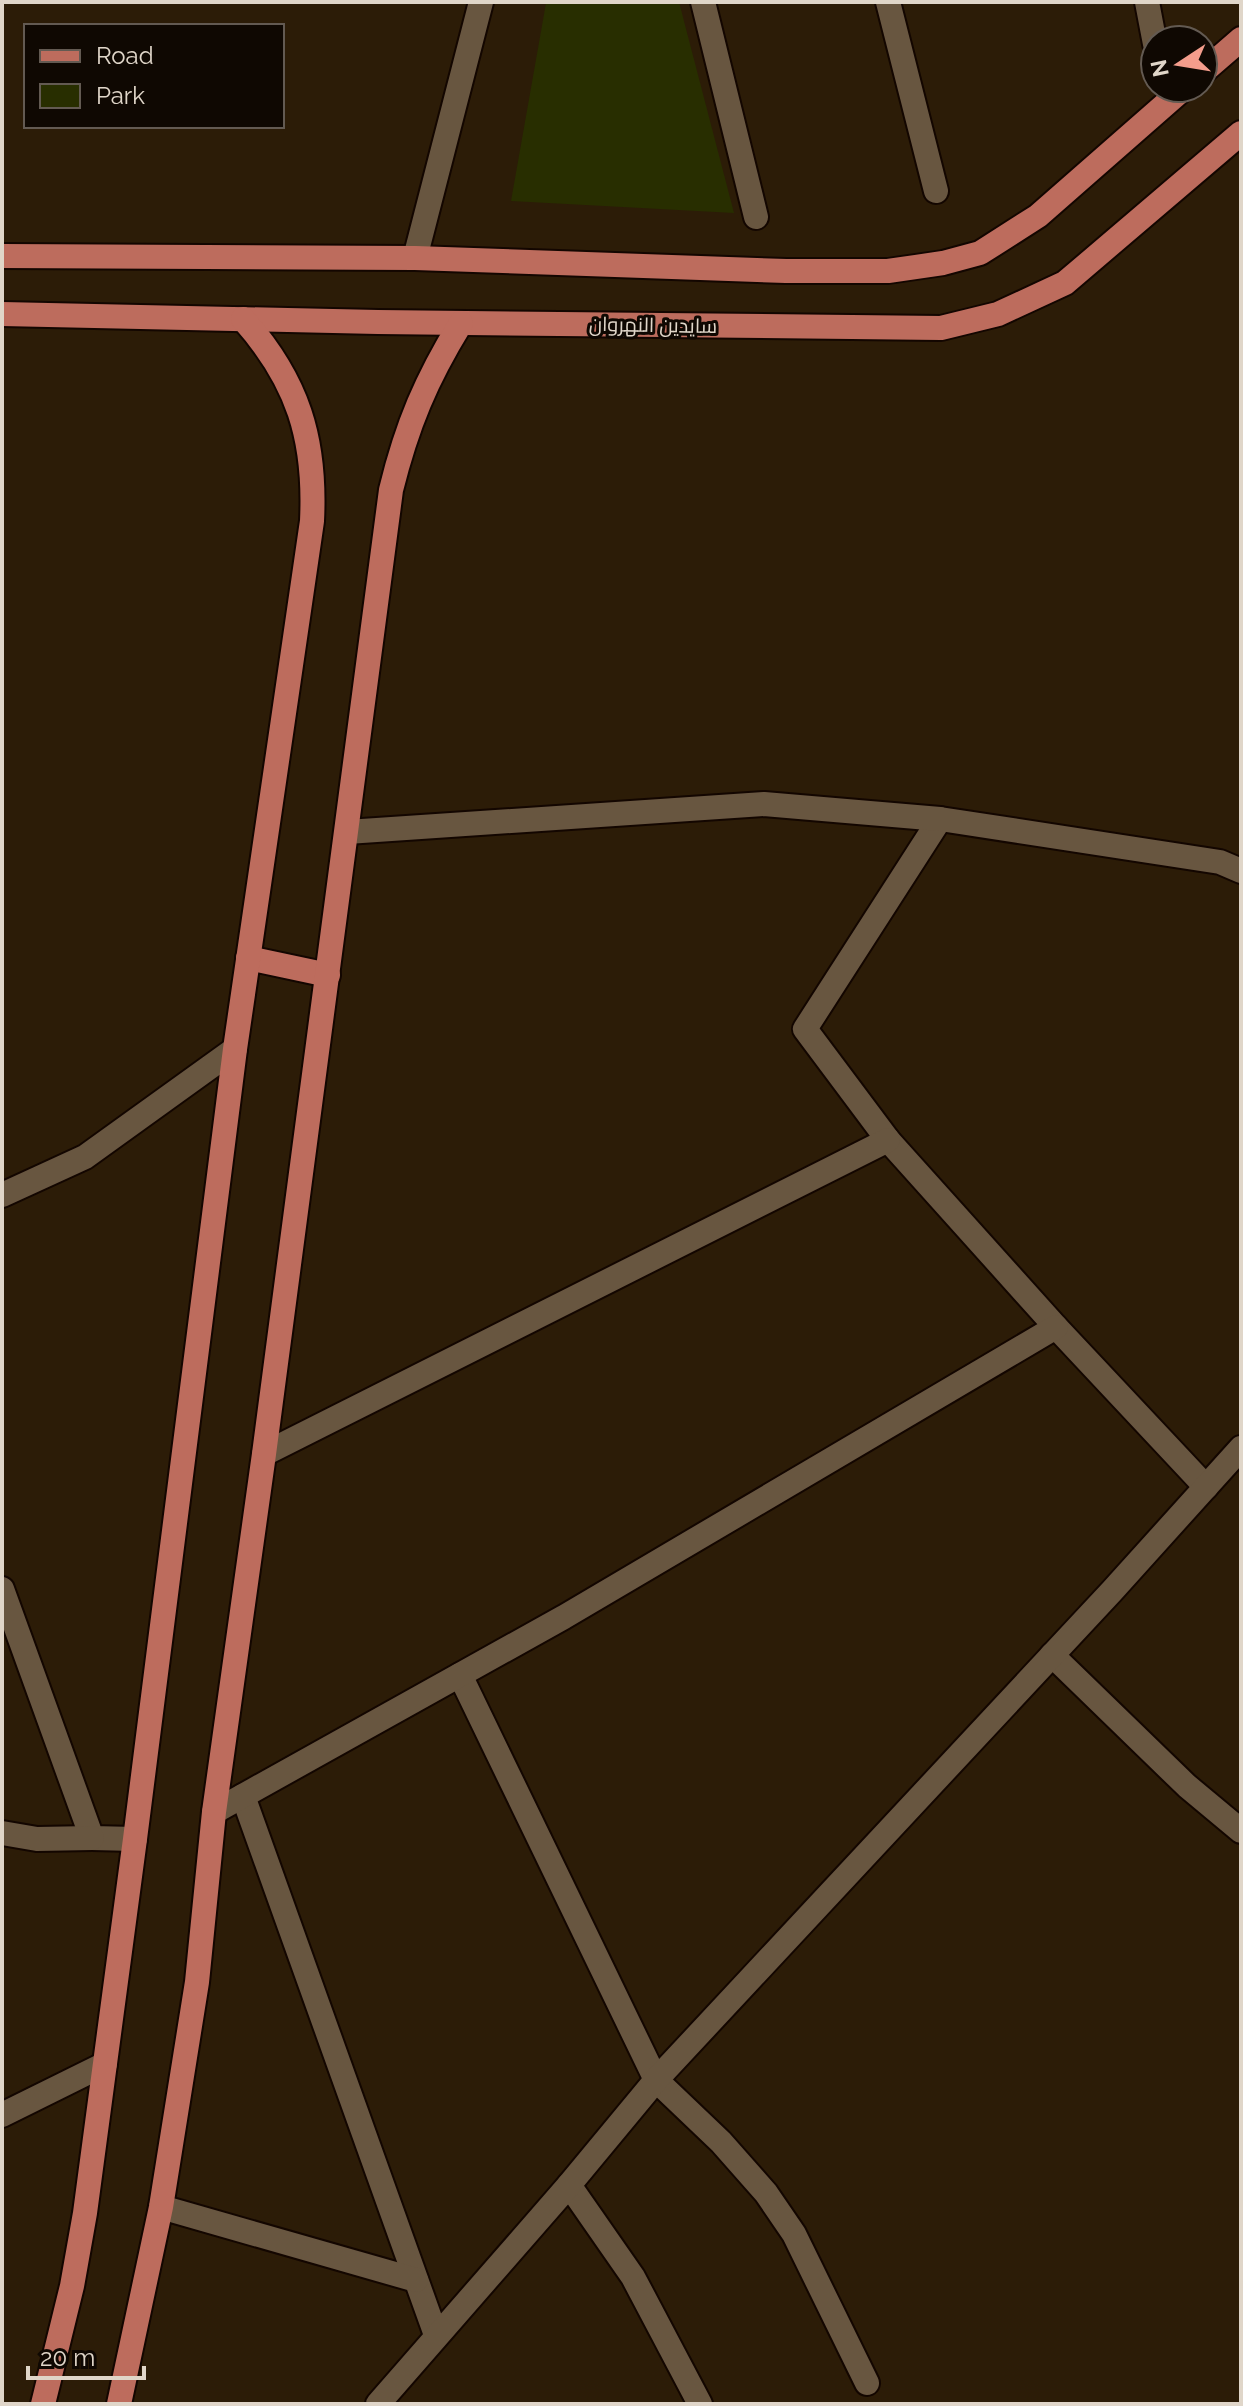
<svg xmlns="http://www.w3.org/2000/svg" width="1243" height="2406" font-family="Raleway,Cairo,sans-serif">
<rect width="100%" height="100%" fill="#2c1c07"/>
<polygon fill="#282e00" points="679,2 734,213 511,201 546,3"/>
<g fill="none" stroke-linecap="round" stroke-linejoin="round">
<g stroke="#130600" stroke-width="28">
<g id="minor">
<polyline points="703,2 756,217"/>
<polyline points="888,2 936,191"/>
<polyline points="1147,2 1155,44"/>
<polyline points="415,258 481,2"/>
<polyline points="940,819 805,1029 888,1140 1056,1327 1206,1487"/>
<polyline points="347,832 764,804 940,819 1220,862 1241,871"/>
<polyline points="2,1195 85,1157 235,1049"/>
<polyline points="264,1454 888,1140"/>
<polyline points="2,1589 92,1838 135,1839"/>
<polyline points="1052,1655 1187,1786 1241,1831"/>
<polyline points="460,1675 656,2080 721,2142 766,2193 794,2234 867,2383"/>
<polyline points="243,1796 436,2335"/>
<polyline points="214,1812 564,1617 1056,1327"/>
<polyline points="2,1833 37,1839 92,1838"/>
<polyline points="2,2115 105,2064"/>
<polyline points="569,2185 633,2277 700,2404"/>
<polyline points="161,2207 416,2280"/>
<polyline points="378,2404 569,2185 656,2080 1112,1591 1241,1448"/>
</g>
</g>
<g stroke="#130600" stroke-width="28">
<g id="major">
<polyline points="1203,72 1241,39"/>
<polyline points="2,256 415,258 786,271 888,271 943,263 980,253 1038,216 1184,88"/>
<polyline points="2,314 378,322 941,328 998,314 1065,283 1241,133"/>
<polyline points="248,958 328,975"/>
<path d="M43 2404 72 2286 85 2213 135 1839 235 1049 312 521C316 439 298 381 243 319"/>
<path d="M119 2404 161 2207 197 1982 214 1812 264 1454 391 490C407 425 426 380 461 323"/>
</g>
</g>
<use href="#minor" stroke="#685640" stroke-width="24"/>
<use href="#major" stroke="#bd6c5d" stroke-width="24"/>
</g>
<g text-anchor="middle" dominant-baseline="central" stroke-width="6" stroke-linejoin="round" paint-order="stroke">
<g font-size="20" fill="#e0d6c9" stroke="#0f0802">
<text transform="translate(653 325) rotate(1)">سايدين النهروان</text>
</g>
</g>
<rect width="1243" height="2406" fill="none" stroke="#e0d6c9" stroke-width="8"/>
<rect x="24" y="24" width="260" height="104" fill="#0f0802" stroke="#635a52" stroke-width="2"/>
<rect x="40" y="50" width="40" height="12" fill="#bd6c5d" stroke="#635a52" stroke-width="2"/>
<text x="96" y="64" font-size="24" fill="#e0d6c9">Road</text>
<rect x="40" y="84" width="40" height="24" fill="#282e00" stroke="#635a52" stroke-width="2"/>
<text x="96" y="104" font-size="24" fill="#e0d6c9">Park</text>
<g transform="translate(1179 64) rotate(258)"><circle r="38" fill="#0f0802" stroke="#635a52" stroke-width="2"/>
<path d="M0-6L14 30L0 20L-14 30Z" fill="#f49d8c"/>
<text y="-12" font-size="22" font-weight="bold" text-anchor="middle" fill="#e0d6c9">N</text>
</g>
<path d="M28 2366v12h116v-12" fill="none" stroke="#e0d6c9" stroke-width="4"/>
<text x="40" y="2366" font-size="24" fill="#e0d6c9" stroke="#0f0802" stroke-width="6" paint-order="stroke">20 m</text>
</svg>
